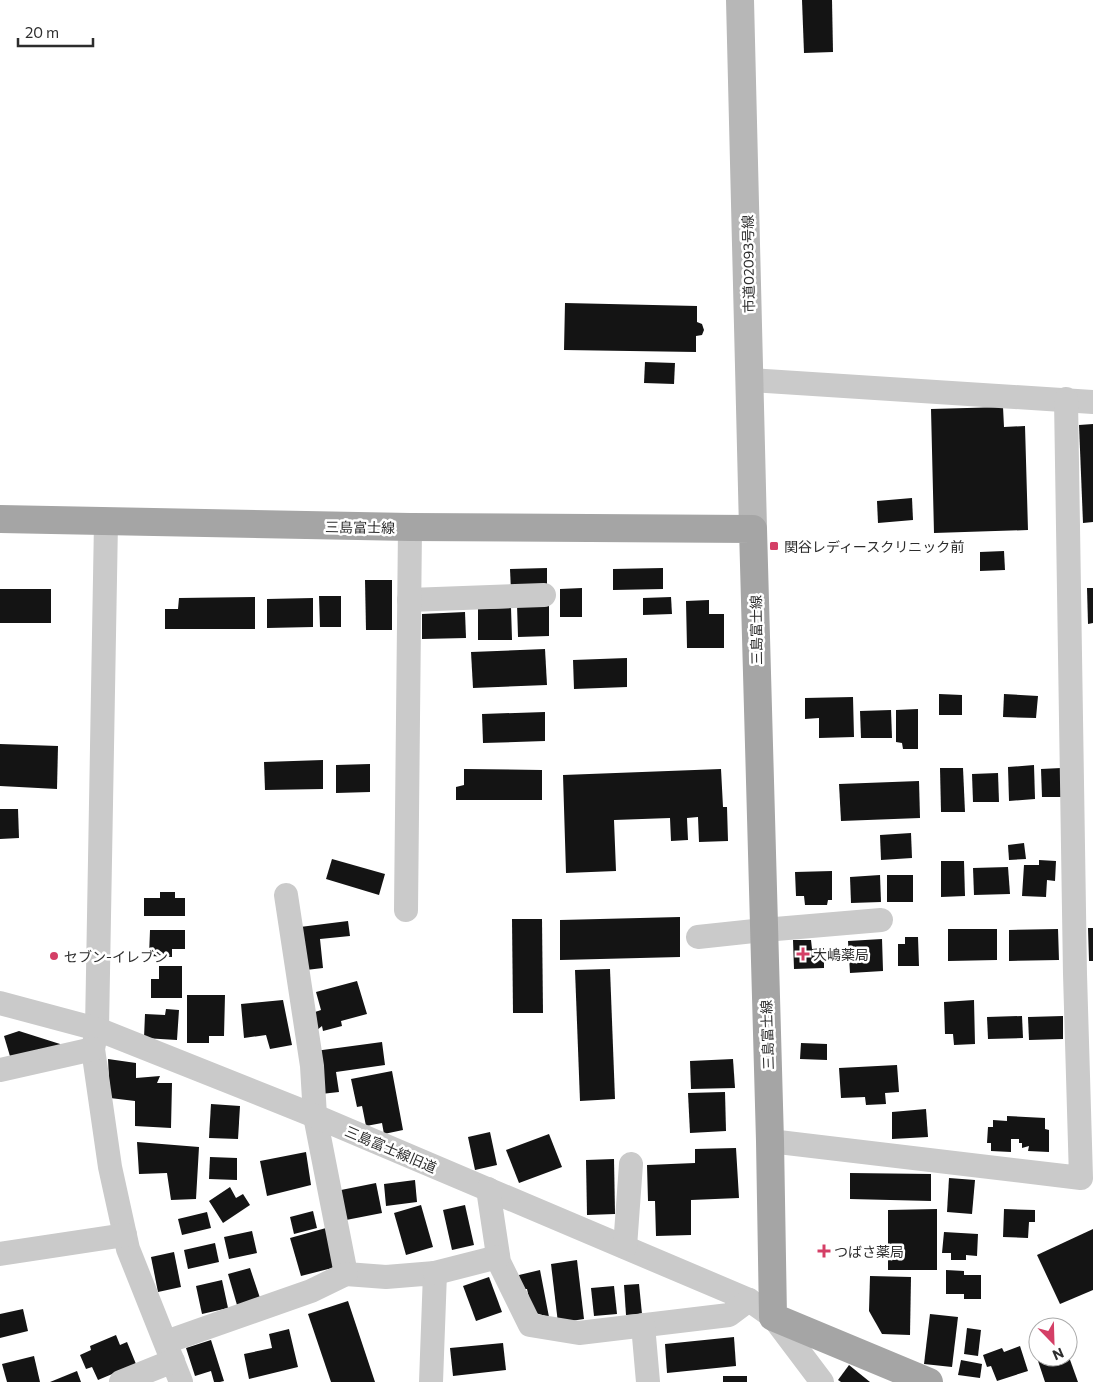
<svg xmlns="http://www.w3.org/2000/svg" width="1093" height="1382" font-family="Commissioner,'Noto Sans JP',sans-serif">
<rect width="100%" height="100%" fill="#fff"/>
<g fill="#141414">
<polygon points="802,0 832,0 833,52 804,53"/>
<polygon points="565,303 697,306 697,322 702,324 704,330 702,335 696,336 696,352 564,350"/>
<polygon points="645,362 675,363 674,384 644,383"/>
<polygon points="1003,407 1004,427 1025,426 1028,530 934,533 931,409"/>
<polygon points="1093,424 1093,522 1083,523 1079,425"/>
<polygon points="912,498 913,520 878,523 877,501"/>
<polygon points="1004,551 1005,570 980,571 980,552"/>
<polygon points="547,568 547,590 511,591 510,569"/>
<polygon points="663,568 663,589 613,590 613,569"/>
<polygon points="365,580 392,580 392,630 366,630"/>
<polygon points="582,588 582,617 560,617 560,589"/>
<polygon points="1087,588 1093,588 1093,623 1088,624"/>
<rect x="0" y="589" width="51" height="34"/>
<polygon points="319,596 341,596 341,627 320,627"/>
<polygon points="255,597 255,629 165,629 165,609 178,609 179,598"/>
<polygon points="671,597 672,614 643,615 643,598"/>
<polygon points="313,598 313,627 267,628 267,599"/>
<polygon points="709,600 709,614 724,614 724,648 687,648 686,601"/>
<polygon points="549,602 549,636 518,637 517,604"/>
<polygon points="511,608 512,640 478,640 478,609"/>
<polygon points="465,612 466,638 422,639 422,614"/>
<polygon points="545,649 547,685 473,688 471,652"/>
<polygon points="627,658 627,687 574,689 573,660"/>
<polygon points="939,694 962,695 962,715 939,715"/>
<polygon points="1004,694 1038,696 1036,718 1003,717"/>
<polygon points="853,697 854,737 819,738 819,718 805,719 805,698"/>
<polygon points="918,709 918,749 903,749 902,743 896,742 896,710"/>
<polygon points="891,710 892,738 861,738 860,711"/>
<polygon points="545,712 545,741 483,743 482,714"/>
<polygon points="0,744 58,746 57,789 0,786"/>
<polygon points="323,760 323,789 265,790 264,762"/>
<polygon points="370,764 370,792 336,793 336,765"/>
<polygon points="1034,765 1035,799 1009,801 1008,767"/>
<polygon points="940,768 963,768 965,812 941,812"/>
<polygon points="1061,768 1062,797 1042,797 1041,769"/>
<polygon points="464,769 542,770 542,800 456,800 456,787 464,785"/>
<polygon points="721,769 723,807 727,807 728,841 699,842 698,817 687,818 688,840 671,841 670,818 614,820 616,871 566,873 563,775"/>
<polygon points="998,773 999,802 973,802 972,774"/>
<polygon points="919,781 920,818 841,821 839,784"/>
<polygon points="0,809 18,809 19,838 0,839"/>
<polygon points="911,833 912,858 881,860 880,835"/>
<polygon points="1024,843 1026,859 1009,860 1008,845"/>
<polygon points="332,859 385,874 379,895 326,879"/>
<polygon points="1039,860 1056,861 1055,881 1047,880 1046,897 1022,896 1024,865 1039,865"/>
<polygon points="941,861 964,861 965,896 941,897"/>
<polygon points="1008,867 1010,894 974,895 973,868"/>
<polygon points="832,871 832,900 828,900 827,905 805,905 804,896 796,896 795,872"/>
<polygon points="880,875 881,902 851,903 850,877"/>
<rect x="887" y="875" width="26" height="27"/>
<polygon points="160,892 175,892 175,898 185,898 185,916 144,916 144,898 160,898"/>
<polygon points="680,917 680,957 560,960 560,920"/>
<polygon points="512,919 542,919 543,1013 513,1013"/>
<polygon points="348,921 350,936 320,939 323,968 306,970 300,927"/>
<polygon points="1088,928 1093,928 1093,961 1089,961"/>
<polygon points="948,929 997,929 997,960 948,961"/>
<polygon points="1058,929 1059,960 1009,961 1009,930"/>
<polygon points="150,930 185,930 185,949 172,949 172,957 149,956"/>
<polygon points="905,937 918,937 919,966 898,966 898,944 905,944"/>
<polygon points="882,939 883,971 850,973 848,941"/>
<polygon points="793,940 811,940 812,949 824,948 824,968 794,969"/>
<polygon points="159,966 182,966 182,998 151,998 151,979 159,979"/>
<polygon points="610,969 615,1099 580,1101 575,970"/>
<polygon points="357,981 367,1014 341,1021 342,1026 323,1031 322,1026 317,1030 312,1013 321,1010 316,992"/>
<polygon points="187,995 225,995 224,1036 209,1036 209,1043 187,1043"/>
<polygon points="283,1000 292,1045 270,1049 266,1035 244,1038 241,1004"/>
<polygon points="974,1000 975,1044 954,1045 953,1034 945,1034 944,1002"/>
<polygon points="166,1009 179,1010 177,1040 144,1038 145,1014 165,1015"/>
<polygon points="1022,1016 1023,1038 988,1039 987,1017"/>
<polygon points="1063,1016 1063,1039 1029,1040 1028,1017"/>
<polygon points="19,1031 60,1044 62,1047 12,1063 4,1036"/>
<polygon points="382,1042 385,1065 336,1072 339,1092 321,1094 315,1051"/>
<polygon points="801,1043 827,1044 827,1060 800,1059"/>
<polygon points="108,1059 136,1063 136,1078 160,1076 157,1083 172,1083 171,1128 135,1126 135,1101 110,1098"/>
<polygon points="733,1059 735,1088 691,1089 690,1061"/>
<polygon points="897,1065 899,1092 885,1093 886,1104 866,1105 865,1097 841,1098 839,1068"/>
<polygon points="392,1071 403,1130 384,1134 382,1123 366,1126 362,1106 357,1107 351,1079"/>
<polygon points="725,1092 726,1131 690,1133 688,1093"/>
<polygon points="211,1104 240,1106 238,1139 209,1138"/>
<polygon points="926,1109 928,1137 892,1139 892,1112"/>
<polygon points="1007,1116 1045,1118 1045,1129 1049,1130 1049,1152 1028,1151 1029,1146 1022,1148 1022,1143 1019,1143 1019,1139 1011,1139 1011,1152 991,1151 991,1143 987,1143 988,1127 993,1127 993,1120 1007,1121"/>
<polygon points="490,1132 497,1165 475,1170 468,1137"/>
<polygon points="549,1134 562,1167 519,1183 506,1150"/>
<polygon points="137,1142 199,1147 196,1199 171,1200 167,1173 139,1174"/>
<polygon points="736,1148 739,1198 691,1200 691,1235 656,1236 655,1201 648,1201 647,1165 695,1163 695,1149"/>
<polygon points="306,1152 311,1185 267,1196 260,1161"/>
<polygon points="210,1157 237,1158 237,1180 209,1179"/>
<polygon points="614,1159 615,1214 587,1215 586,1160"/>
<polygon points="850,1173 931,1174 931,1201 850,1199"/>
<polygon points="949,1178 975,1180 972,1214 947,1212"/>
<polygon points="415,1180 417,1202 386,1206 384,1184"/>
<polygon points="376,1183 382,1213 346,1220 341,1190"/>
<polygon points="230,1187 236,1198 243,1194 250,1205 223,1223 209,1201"/>
<polygon points="421,1205 433,1247 406,1255 394,1213"/>
<polygon points="465,1205 474,1245 452,1250 443,1210"/>
<polygon points="937,1209 937,1270 888,1270 888,1210"/>
<polygon points="1004,1209 1035,1210 1035,1222 1029,1222 1028,1238 1003,1237"/>
<polygon points="313,1211 317,1228 294,1234 290,1217"/>
<polygon points="207,1212 211,1228 182,1235 178,1219"/>
<polygon points="326,1228 336,1267 301,1276 290,1238"/>
<polygon points="1093,1229 1093,1290 1060,1304 1037,1255"/>
<polygon points="252,1231 257,1253 229,1259 224,1237"/>
<polygon points="944,1232 978,1234 977,1256 966,1255 966,1260 951,1260 951,1253 942,1253"/>
<polygon points="215,1243 219,1262 188,1269 184,1250"/>
<polygon points="174,1252 181,1287 158,1292 151,1257"/>
<polygon points="577,1260 584,1319 558,1323 551,1264"/>
<polygon points="250,1268 260,1298 237,1305 228,1274"/>
<polygon points="540,1270 549,1317 532,1312 527,1289 521,1289 519,1275"/>
<polygon points="946,1270 964,1271 964,1275 981,1275 981,1299 964,1299 964,1294 946,1294"/>
<polygon points="870,1276 911,1277 910,1335 882,1334 869,1311"/>
<polygon points="489,1277 502,1312 476,1321 463,1286"/>
<polygon points="222,1280 228,1308 202,1314 196,1286"/>
<polygon points="639,1284 642,1314 626,1315 624,1285"/>
<polygon points="614,1286 617,1314 594,1316 591,1288"/>
<polygon points="348,1301 375,1382 331,1382 308,1314"/>
<polygon points="23,1309 28,1331 0,1338 0,1314"/>
<polygon points="930,1314 958,1317 952,1367 924,1364"/>
<polygon points="967,1328 981,1330 978,1356 964,1354"/>
<polygon points="289,1329 298,1367 249,1379 244,1354 272,1348 269,1334"/>
<polygon points="116,1335 120,1345 127,1342 136,1364 98,1380 92,1367 86,1369 80,1355 91,1350 90,1346"/>
<polygon points="734,1337 736,1366 667,1373 665,1344"/>
<polygon points="211,1340 224,1381 220,1382 214,1382 211,1371 195,1376 186,1348"/>
<polygon points="503,1343 506,1370 453,1376 450,1348"/>
<polygon points="1020,1346 1028,1371 997,1381 991,1366 987,1367 983,1355 1002,1348 1004,1352"/>
<polygon points="34,1356 40,1382 7,1382 2,1364"/>
<polygon points="1049,1357 1069,1357 1078,1382 1045,1382 1038,1361"/>
<polygon points="961,1360 982,1364 980,1378 958,1375"/>
<polygon points="849,1365 870,1382 841,1382 838,1380"/>
<polygon points="77,1371 81,1382 50,1382"/>
<rect x="723" y="1376" width="24" height="6"/>
</g>
<g fill="none" stroke-linecap="round" stroke-linejoin="round">
<g stroke="#cacaca" stroke-width="24">
<polyline points="750,380 1093,402"/>
<polyline points="106,522 97,1029 93,1049 110,1167 128,1249 181,1382"/>
<polyline points="409,600 544,595"/>
<polyline points="286,895 312,1066 315,1116 346,1274 386,1277 435,1273 431,1382"/>
<polyline points="406,910 410,527"/>
<polyline points="698,937 764,930 881,920"/>
<polyline points="0,1003 97,1029 315,1116 749,1300 773,1317 822,1382"/>
<polyline points="0,1070 93,1049"/>
<polyline points="770,1141 1081,1178 1075,974 1066,399"/>
<polyline points="488,1189 499,1262 530,1325 579,1333 729,1315 749,1300"/>
<polyline points="625,1247 631,1164"/>
<polyline points="0,1254 125,1235"/>
<polyline points="435,1273 498,1257"/>
<polyline points="643,1325 648,1382"/>
<polyline points="166,1342 311,1291 346,1274"/>
<polyline points="121,1382 173,1361"/>
</g>
<polyline stroke="#b7b7b7" stroke-width="28" points="740,0 753,529"/>
<polyline stroke="#a5a5a5" stroke-width="28" points="0,519 410,527 753,529 770,1141 773,1317 929,1382"/>
</g>
<g fill="#d43f66" stroke="#fff" stroke-width="2">
<rect x="769" y="541" width="10" height="10" rx="2.5"/>
<path d="M800.5 946.5h5v5h5v5h-5v5h-5v-5h-5v-5h5z"/>
<circle cx="54" cy="956" r="5"/>
<path d="M821.5 1243.5h5v5h5v5h-5v5h-5v-5h-5v-5h5z"/>
</g>
<g text-anchor="middle" dominant-baseline="central" stroke-width="5" stroke-linejoin="round" paint-order="stroke">
<g font-size="14" fill="#2d2d2d" stroke="#fff">
<text transform="translate(748 264) rotate(-91)">市道02093号線</text>
<text transform="translate(360 527) rotate(1)">三島富士線</text>
<text transform="translate(756 630) rotate(-91)">三島富士線</text>
<text transform="translate(767 1035) rotate(-92)">三島富士線</text>
<text transform="translate(391 1149) rotate(23)">三島富士線旧道</text>
</g>
<g font-size="14" fill="#2d2d2d" stroke="#fff" text-anchor="start">
<text x="784" y="546">関谷レディースクリニック前</text>
<text x="813" y="954">大嶋薬局</text>
<text x="64" y="956">セブン-イレブン</text>
<text x="834" y="1251">つばさ薬局</text>
</g>
</g>
<g transform="translate(1053 1342) rotate(157)"><circle r="24" fill="#ffffff" stroke="#ababab"/>
<path d="M0-4L9 19L0 12L-9 19Z" fill="#d43f66"/>
<text y="-8" font-size="14" font-weight="bold" text-anchor="middle" fill="#2d2d2d">N</text>
</g>
<path d="M18 38v8h75v-8" fill="none" stroke="#2d2d2d" stroke-width="2.5"/>
<text x="25" y="38" font-size="15" fill="#2d2d2d" stroke="#ffffff" stroke-width="4" paint-order="stroke">20 m</text>
</svg>
